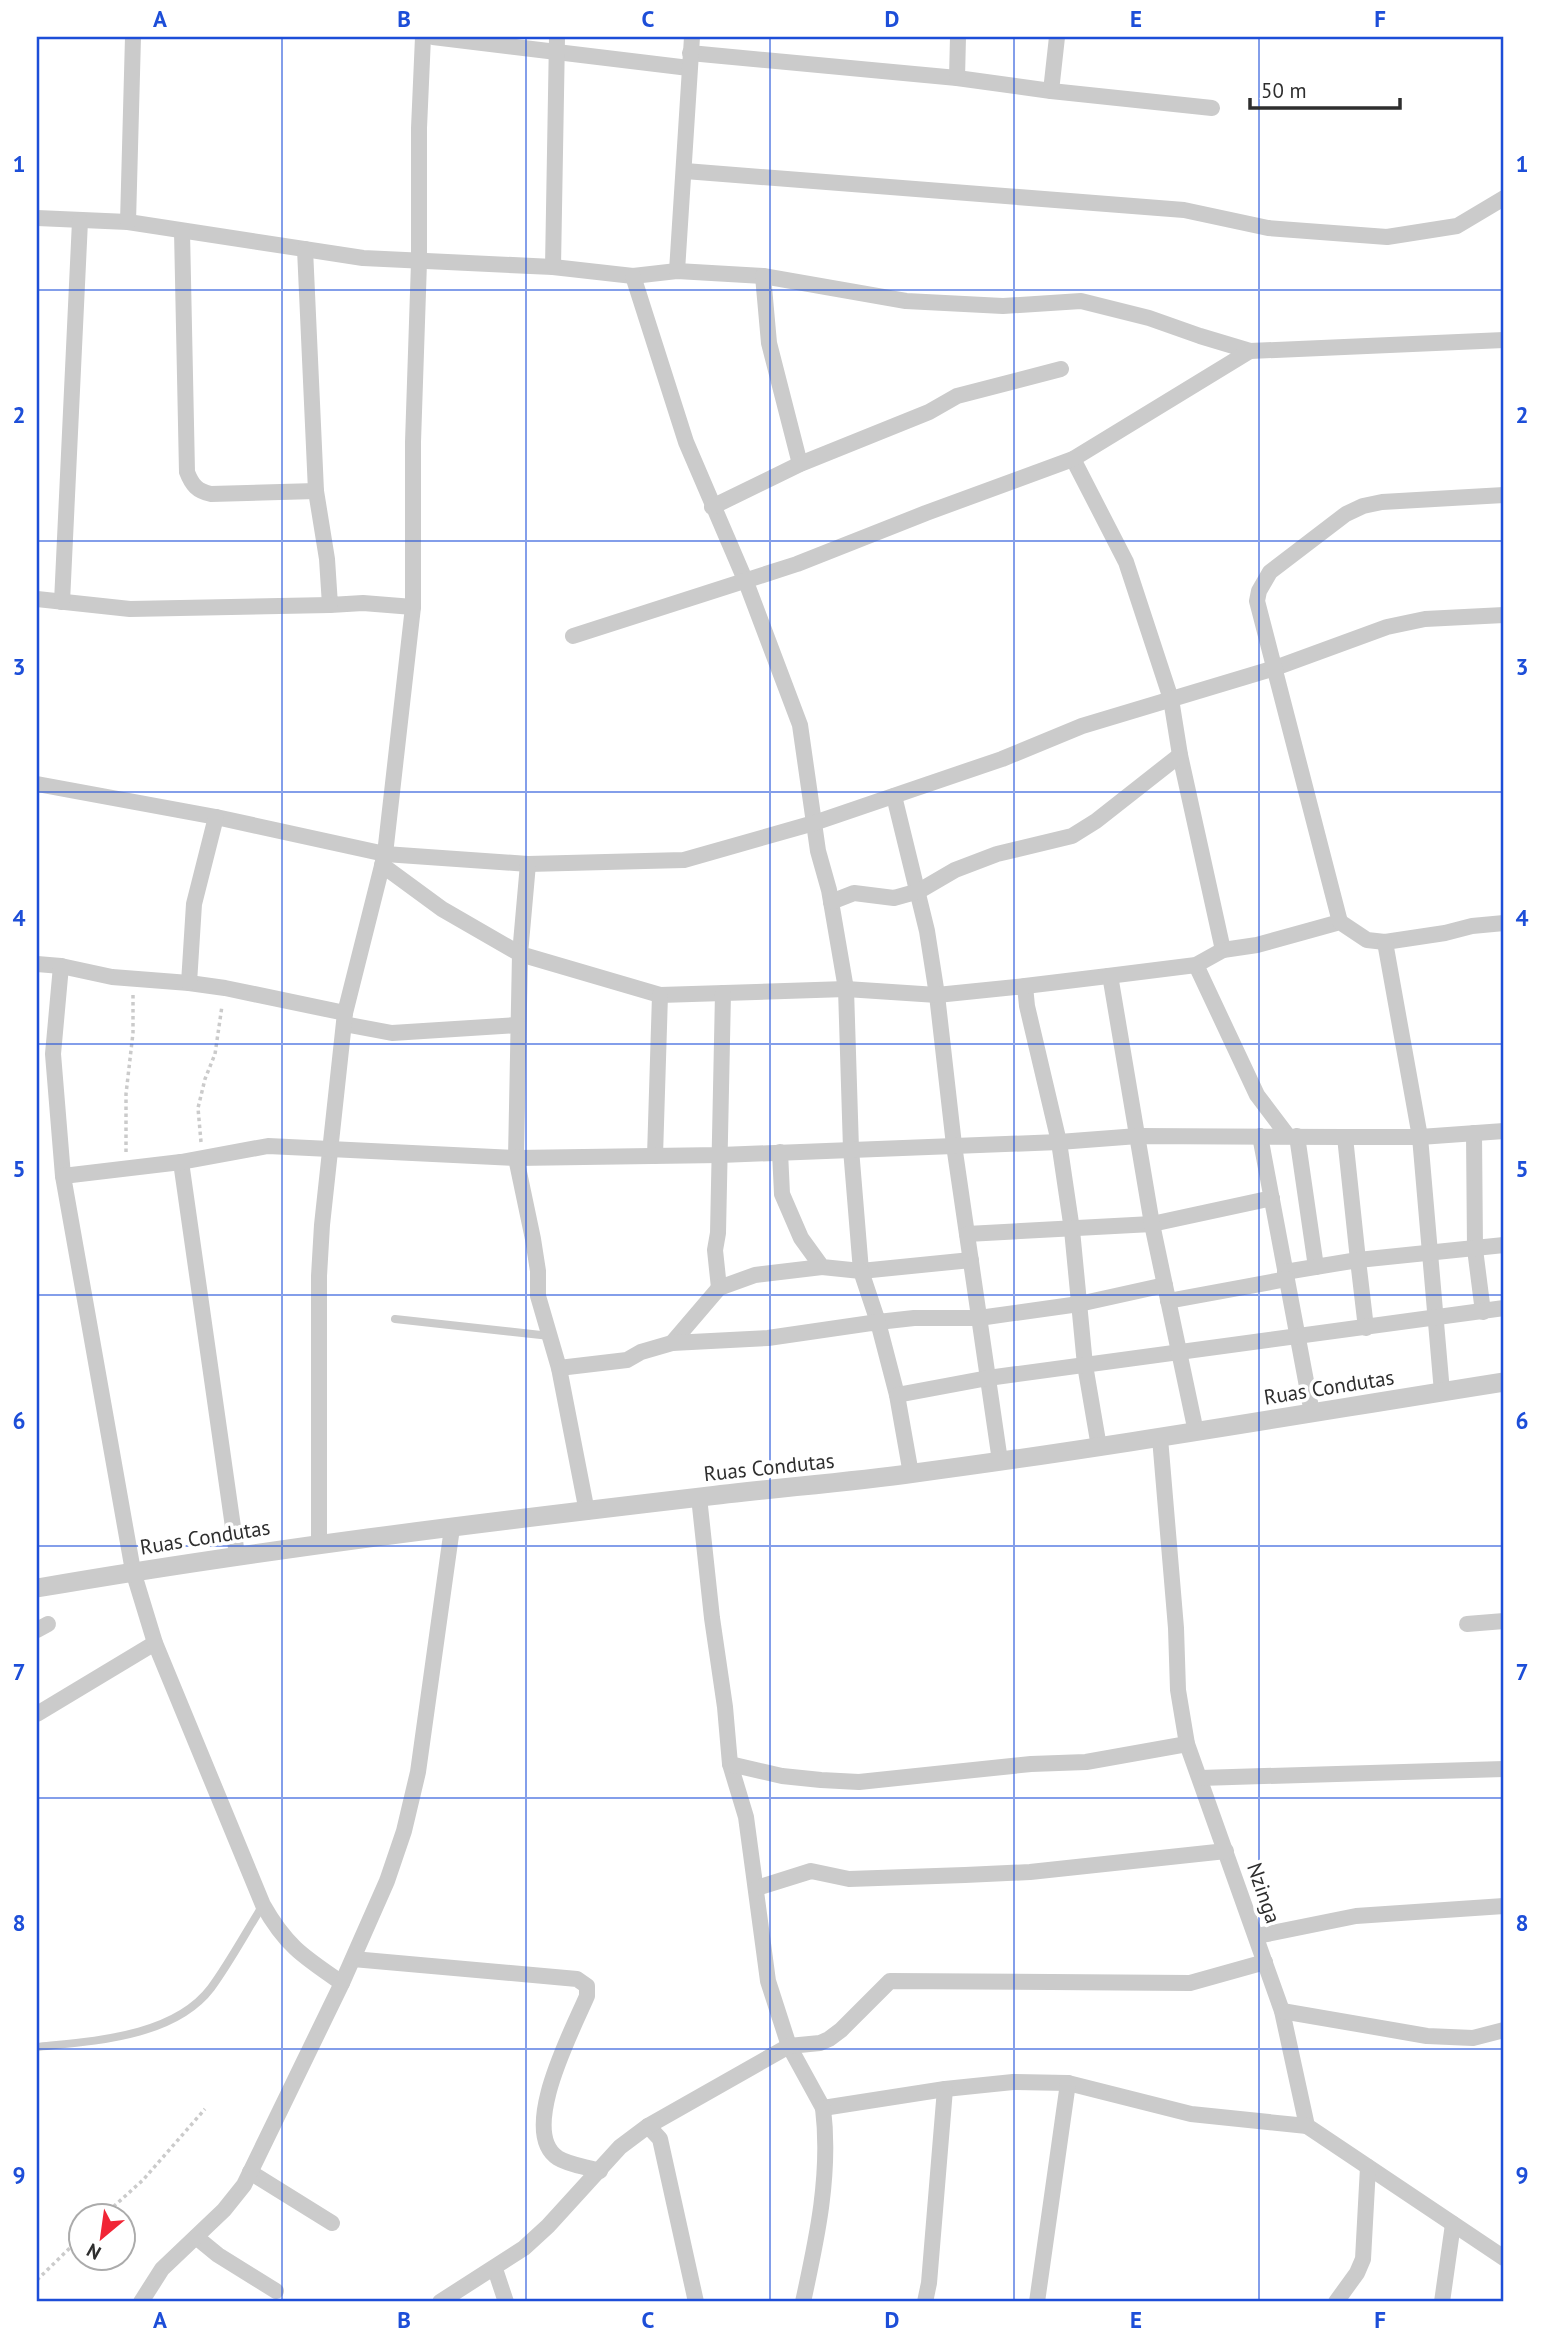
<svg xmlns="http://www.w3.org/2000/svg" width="1541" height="2339" font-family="'PT Sans',sans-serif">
<rect width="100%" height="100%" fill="#fff"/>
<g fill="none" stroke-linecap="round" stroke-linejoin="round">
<g stroke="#cbcbcb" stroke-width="3.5" stroke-dasharray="3.5 3.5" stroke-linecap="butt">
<polyline points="201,1142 198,1108 205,1079 215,1054 222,1006"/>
<polyline points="126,1152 126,1094 133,1033 133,995"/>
<polyline points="103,2216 143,2180 205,2109"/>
<polyline points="37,2280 80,2238"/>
</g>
<g stroke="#cbcbcb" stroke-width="8">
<polyline points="395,1319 550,1336"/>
<path d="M37 2047C94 2041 174 2037 211 1988 230 1962 246 1932 263 1905"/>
</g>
<g stroke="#cbcbcb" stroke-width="16">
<polyline points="433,37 689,68"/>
<polyline points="690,53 957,78 1051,91 1212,108"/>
<polyline points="957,78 958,37"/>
<polyline points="1051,91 1057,37"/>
<polyline points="685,171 1184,210 1268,228 1387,237 1457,226 1504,198"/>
<polyline points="37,218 128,222 363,258 553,267 633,276 677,271 763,276 906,301 1003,306 1081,301 1149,318 1200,336 1250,351 1504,340"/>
<polyline points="128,222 133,37"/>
<path d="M182 231 187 472C192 485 197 491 211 494L316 491"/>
<polyline points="305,249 316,491 327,559 330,605 363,603 413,607"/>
<polyline points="553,267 557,37"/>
<polyline points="677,271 692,37"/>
<polyline points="633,276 686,442 746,582 800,725 818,851 829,890 846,989 851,1149 861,1271 971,1260"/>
<polyline points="763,276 769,343 800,464"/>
<polyline points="1073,459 1126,562 1171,699 1180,755 1223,950 1257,945 1340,922 1367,940 1385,942 1445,933 1472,926 1504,923"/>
<polyline points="712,507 800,464 929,412 957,396 1061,369"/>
<polyline points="37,599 130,609 330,605"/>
<polyline points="62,602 80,221"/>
<polyline points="573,636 797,564 926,513 1073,459 1250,351"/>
<polyline points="37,784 216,817 385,854 528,864 684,860 814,823 1002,759 1082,726 1275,668 1387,627 1425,619 1504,615"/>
<polyline points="894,796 927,931 937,995 954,1145 1000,1461"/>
<polyline points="528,864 520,954 660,995 846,989 937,995 1025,986 1027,1006 1059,1142 1072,1230 1085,1365 1099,1447"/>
<polyline points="382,865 442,909 520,954 516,1158 533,1239 538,1271 538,1296 559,1368 587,1512"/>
<polyline points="831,902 854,893 894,898 919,891 955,870 997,854 1072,836 1096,821 1180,755"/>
<polyline points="1340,922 1257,601 1259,591 1270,572 1346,514 1363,506 1382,502 1504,495"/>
<polyline points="1385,942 1420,1137 1442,1392"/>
<polyline points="37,964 61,966 112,977 189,983 225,988 345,1013"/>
<polyline points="1196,965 1257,1095 1288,1136"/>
<polyline points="61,966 53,1054 63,1176"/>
<polyline points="189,983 194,904 216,817"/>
<polyline points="1025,986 1108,976"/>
<polyline points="344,1024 392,1033 518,1025"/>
<polyline points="1474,1133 1475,1249 1483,1312"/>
<polyline points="1260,1136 1312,1413"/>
<polyline points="1297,1136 1316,1267"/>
<polyline points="780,1152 782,1194 801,1238 822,1267 861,1271 878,1322 914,1318 979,1318 1079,1304 1165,1285"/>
<polyline points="655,1156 660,995"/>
<polyline points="181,1162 237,1555"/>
<polyline points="967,1234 1152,1224 1272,1198"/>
<polyline points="1285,1272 1358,1260 1345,1137"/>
<polyline points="719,1288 715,1250 718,1233 723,993"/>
<polyline points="1168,1301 1287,1279"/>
<polyline points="1366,1328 1358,1260 1504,1245"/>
<polyline points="672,1343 719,1288 755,1275 822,1267"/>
<polyline points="559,1368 627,1360 641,1352 672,1343 768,1338 878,1322 897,1395 911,1474"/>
<polyline points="897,1395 988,1378 1504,1308"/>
<polyline points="1196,1432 1152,1224 1111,981 1108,976 1196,965 1223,950"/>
<polyline points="1160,1438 1176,1628 1178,1690 1187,1744 1282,2011 1307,2126 1504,2258"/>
<polyline points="699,1497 712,1618 725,1707 730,1764 746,1817 768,1981 789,2046 823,2108 945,2089 1013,2082 1068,2083 1191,2114 1307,2126"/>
<polyline points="319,1544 319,1276 322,1225 345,1013 385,854 413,607 413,442 419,262 419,128 423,37"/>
<polyline points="1467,1624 1504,1621"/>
<polyline points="37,1630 48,1624"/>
<polyline points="37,1714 155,1643"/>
<polyline points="730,1764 782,1776 821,1780 859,1782 1031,1764 1086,1762 1187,1744"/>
<polyline points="1200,1778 1504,1769"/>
<polyline points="757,1888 811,1871 849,1879 965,1875 1030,1872 1226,1851"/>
<polyline points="1257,1936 1356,1916 1504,1906"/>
<path d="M353 1959 577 1979 587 1986V1996C573 2029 518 2132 558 2158 569 2165 587 2167 600 2171"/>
<path d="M342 1983C304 1957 286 1946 263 1905L155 1643 133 1571 63 1176 181 1162 268 1146 516 1158 720 1155 1059 1142 1138 1136 1345 1137H1420L1504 1131"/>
<polyline points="1282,2011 1427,2036 1473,2038 1504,2030"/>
<polyline points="648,2126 660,2139 696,2302"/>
<polyline points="250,2172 332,2223"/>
<polyline points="196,2237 218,2255 276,2291"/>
<polyline points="495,2269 506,2302"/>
<polyline points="141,2302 162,2269 224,2210 244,2185 342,1983 387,1881 404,1831 418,1772 452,1528"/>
<polyline points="440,2302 524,2248 548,2226 620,2147 648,2126 789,2046 820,2043 829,2039 841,2030 890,1981 1190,1983 1265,1962"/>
<path d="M803 2302C817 2238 831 2174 823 2108"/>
<polyline points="925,2302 929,2283 945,2089"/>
<polyline points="1037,2302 1068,2083"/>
<polyline points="1336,2302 1357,2273 1363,2259 1368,2167"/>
<polyline points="1442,2302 1453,2224"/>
</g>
<path stroke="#cbcbcb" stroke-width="19" d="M37 1588C257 1550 479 1523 701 1497 772 1488 844 1483 915 1473 1112 1447 1308 1413 1504 1382"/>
</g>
<path fill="none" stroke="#1d4ed8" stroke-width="2" stroke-opacity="0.55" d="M282 37V2302M526 37V2302M770 37V2302M1014 37V2302M1259 37V2302M37 290H1504M37 541H1504M37 792H1504M37 1044H1504M37 1295H1504M37 1546H1504M37 1798H1504M37 2049H1504"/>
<g text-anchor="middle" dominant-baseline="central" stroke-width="7" stroke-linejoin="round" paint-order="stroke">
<g font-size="21" fill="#2e2e2e" stroke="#fff">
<text transform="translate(1329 1387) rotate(-9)">Ruas Condutas</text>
<text transform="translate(769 1467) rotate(-6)">Ruas Condutas</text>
<text transform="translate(205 1537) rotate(-9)">Ruas Condutas</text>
<text transform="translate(1264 1893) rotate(71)">Nzinga</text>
</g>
</g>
<rect width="1541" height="2339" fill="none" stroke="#ffffff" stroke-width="77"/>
<g transform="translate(102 2237) rotate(209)"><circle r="33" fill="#ffffff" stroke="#ababab" stroke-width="2"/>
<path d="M0-5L12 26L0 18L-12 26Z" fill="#f12535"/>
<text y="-10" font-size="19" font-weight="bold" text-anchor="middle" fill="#2e2e2e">N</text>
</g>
<path d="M1250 98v10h150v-10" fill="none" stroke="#2e2e2e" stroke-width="3.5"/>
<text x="1261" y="98" font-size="21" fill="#2e2e2e" stroke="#ffffff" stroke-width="5" paint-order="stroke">50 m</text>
<rect x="38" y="38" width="1464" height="2262" fill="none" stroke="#1d4ed8" stroke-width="2.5"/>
<g font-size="23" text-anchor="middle" font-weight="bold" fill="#1d4ed8">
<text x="160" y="27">A</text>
<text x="404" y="27">B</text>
<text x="648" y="27">C</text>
<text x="892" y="27">D</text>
<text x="1136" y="27">E</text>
<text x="1380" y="27">F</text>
<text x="19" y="172">1</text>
<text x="1522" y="172">1</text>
<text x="19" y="423">2</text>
<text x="1522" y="423">2</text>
<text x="19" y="675">3</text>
<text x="1522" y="675">3</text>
<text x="19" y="926">4</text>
<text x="1522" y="926">4</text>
<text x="19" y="1177">5</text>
<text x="1522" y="1177">5</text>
<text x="19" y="1429">6</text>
<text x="1522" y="1429">6</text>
<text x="19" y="1680">7</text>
<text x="1522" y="1680">7</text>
<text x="19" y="1931">8</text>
<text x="1522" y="1931">8</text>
<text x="19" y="2183">9</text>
<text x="1522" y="2183">9</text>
<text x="160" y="2328">A</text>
<text x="404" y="2328">B</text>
<text x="648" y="2328">C</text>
<text x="892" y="2328">D</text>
<text x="1136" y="2328">E</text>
<text x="1380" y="2328">F</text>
</g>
</svg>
